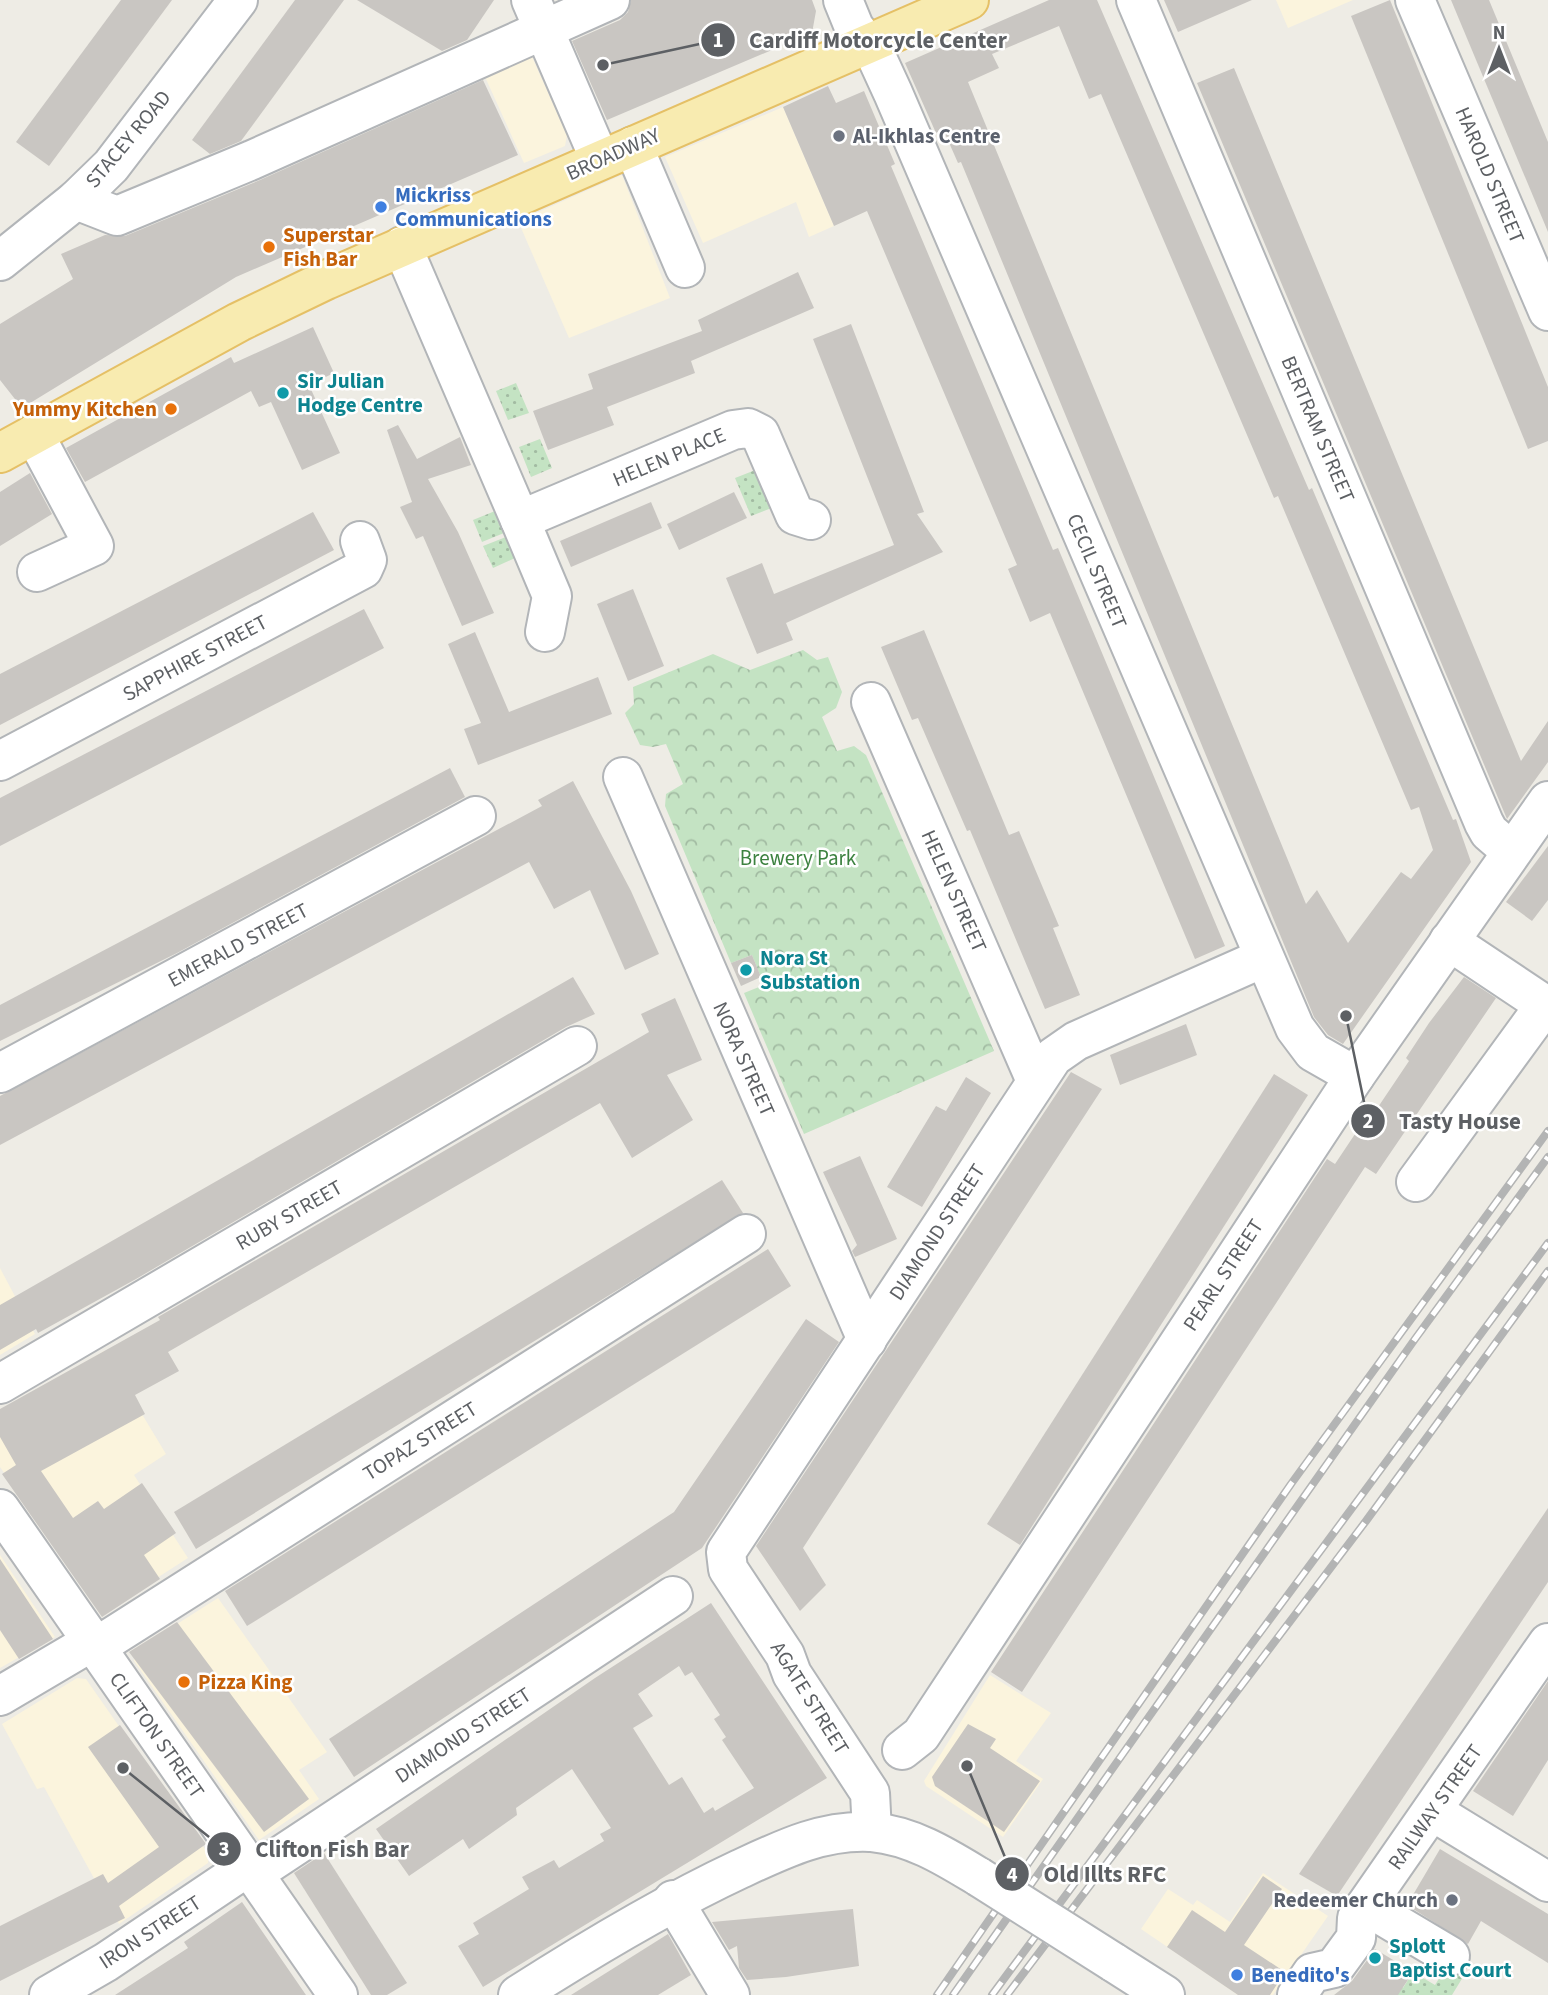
<svg xmlns="http://www.w3.org/2000/svg" width="1548" height="1995" font-family="'Source Sans 3',sans-serif">
<defs>
<pattern id="grass-dots" width="8" height="8" patternUnits="userSpaceOnUse" patternTransform="scale(1.75)"><rect width="8" height="8" fill="#c4e3c3"/><path d="M2 2h.1M6 6h.1" fill="none" stroke="#a2bba2" stroke-width="1.8" stroke-linecap="round"/></pattern>
<pattern id="park-crowns" width="20" height="18" patternUnits="userSpaceOnUse" patternTransform="scale(1.75)"><rect width="20" height="18" fill="#c4e3c3"/><path d="M2 6a3 3 0 1 1 6 0M12 15a3 3 0 1 1 6 0" fill="none" stroke="#a2bba2"/></pattern>
</defs>
<rect width="100%" height="100%" fill="#eeece5"/>
<g fill="#fbf4dd">
<polygon points="1276,0 1353,0 1288,28"/>
<polygon points="528,48 567,135 565,146 524,163 481,68"/>
<polygon points="783,107 834,226 809,237 796,202 703,243 665,157"/>
<polygon points="622,175 670,298 569,338 518,221"/>
<polygon points="0,1268 35,1334 0,1355"/>
<polygon points="104,1351 166,1454 134,1475 188,1558 101,1614 0,1467 0,1412"/>
<polygon points="0,1555 55,1637 0,1668"/>
<polygon points="218,1598 327,1752 299,1770 319,1799 259,1840 134,1661 136,1650"/>
<polygon points="990,1675 1051,1713 1016,1761 1043,1779 1003,1837 926,1786 924,1781"/>
<polygon points="77,1678 86,1679 209,1855 208,1863 119,1924 44,1787 37,1789 2,1724"/>
<polygon points="1263,1873 1328,1916 1273,1995 1238,1995 1141,1929 1168,1889 1193,1905 1197,1900 1230,1922"/>
</g>
<g fill="url(#grass-dots)">
<polygon points="516,383 529,413 508,420 496,391"/>
<polygon points="540,439 552,468 531,477 519,447"/>
<polygon points="758,469 774,507 751,516 735,478"/>
<polygon points="495,511 504,533 482,542 473,520"/>
<polygon points="506,537 515,558 493,568 483,546"/>
<polygon points="1446,1967 1463,1977 1452,1995 1393,1995 1393,1983 1403,1988 1413,1972 1435,1985"/>
</g>
<polygon fill="url(#park-crowns)" points="803,650 817,660 828,657 842,692 836,708 822,717 837,751 854,746 866,755 994,1051 804,1134 744,993 764,985 752,955 731,963 665,806 666,794 683,784 666,744 653,747 640,745 625,713 634,704 633,687 713,654 750,670"/>
<g fill="#c9c6c2" fill-rule="evenodd">
<polygon points="121,0 172,0 49,166 16,142"/>
<polygon points="295,0 344,0 241,141 210,154 192,140"/>
<polygon points="357,0 494,0 467,40 442,51"/>
<polygon points="631,0 812,0 816,11 812,33 607,120 572,41 620,20 628,12"/>
<path d="M1049 0H1097L1309 490 1312 488 1453 820 1456 819 1471 862 1343 1044 1328 1035 1314 1017 961 162 958 163 943 129 936 133 905 63ZM1059 26 1089 99 1101 94 1274 498 1278 496 1411 810 1419 807 1433 850 1411 879 1401 872 1348 943 1317 890 1306 904 968 82 999 68 992 54Z"/>
<polygon points="1164,0 1252,0 1178,32"/>
<polygon points="1390,0 1548,387 1548,441 1528,449 1351,16"/>
<polygon points="1451,0 1489,0 1548,142 1548,232"/>
<polygon points="1234,68 1521,761 1548,721 1548,762 1507,819 1197,83"/>
<polygon points="483,80 518,155 236,277 22,408 0,380 0,324 73,279 61,254 105,235 125,236 260,180"/>
<polygon points="828,86 836,103 864,91 895,164 891,166 1053,550 1058,548 1225,946 1195,959 1050,613 1030,622 1008,569 1017,565 867,211 834,226 783,107"/>
<polygon points="798,272 814,308 691,361 695,373 607,407 614,425 548,450 533,411 593,389 588,374 702,331 698,320"/>
<polygon points="851,324 924,512 917,514 943,552 786,623 793,640 757,654 726,578 762,563 774,594 894,545 813,339"/>
<polygon points="313,327 334,373 309,385 340,453 302,470 271,402 259,407 251,391 85,482 66,448 231,357 234,363"/>
<polygon points="398,425 417,459 460,437 471,465 428,479 458,532 494,613 462,626 423,536 416,539 400,507 412,502 387,430"/>
<polygon points="30,473 52,514 0,546 0,492"/>
<polygon points="734,492 747,518 679,550 667,524"/>
<polygon points="651,502 662,528 571,567 560,541"/>
<polygon points="313,512 334,550 0,725 0,674"/>
<polygon points="633,589 664,666 628,681 597,604"/>
<polygon points="364,609 384,648 0,846 0,798"/>
<polygon points="924,630 1009,835 1019,831 1059,926 1053,928 1080,995 1045,1009 970,830 967,831 918,718 912,720 881,647"/>
<polygon points="475,632 509,712 598,677 612,714 478,765 464,729 481,723 448,644"/>
<polygon points="450,768 465,797 177,953 0,1041 0,1005"/>
<polygon points="573,781 631,891 659,954 625,970 590,890 554,909 529,862 0,1145 0,1096 542,806 538,800"/>
<polygon points="1548,846 1548,900 1532,921 1506,902"/>
<polygon points="752,955 761,977 741,986 731,963"/>
<polygon points="573,977 595,1014 566,1027 136,1279 38,1333 36,1329 0,1350 0,1305"/>
<polygon points="1464,977 1496,998 1376,1174 1365,1167 1022,1692 991,1672 1327,1159 1335,1164 1367,1116 1370,1119 1409,1061 1406,1058 1429,1023"/>
<polygon points="675,998 702,1060 667,1075 693,1120 632,1158 600,1103 168,1352 179,1371 135,1395 145,1414 41,1471 73,1518 98,1501 104,1509 142,1483 176,1533 144,1555 160,1579 102,1617 2,1474 16,1465 0,1437 0,1409 160,1320 158,1317 649,1032 641,1014"/>
<polygon points="1186,1024 1197,1055 1120,1085 1110,1055"/>
<polygon points="1071,1072 1102,1089 803,1548 826,1585 800,1611 756,1546"/>
<polygon points="1274,1074 1308,1095 1020,1545 987,1524"/>
<polygon points="966,1077 991,1093 922,1207 887,1187 936,1106 946,1111"/>
<polygon points="860,1156 897,1239 855,1257 852,1251 857,1245 823,1172"/>
<polygon points="722,1180 743,1213 196,1549 174,1512"/>
<polygon points="768,1249 791,1286 247,1626 225,1591"/>
<polygon points="806,1319 839,1342 702,1548 354,1777 329,1739 674,1512"/>
<polygon points="1548,1508 1548,1582 1337,1896 1299,1874"/>
<polygon points="0,1559 53,1639 19,1659 0,1630"/>
<path d="M711 1603 827 1778 483 1987 458 1946 479 1934 473 1923 529 1889 522 1877 554 1860 559 1868 604 1841 600 1834 611 1828 572 1769 516 1808 517 1815 469 1849 463 1839 409 1876 376 1829 595 1678ZM679 1666 685 1676 692 1672 720 1715 714 1719 726 1737 722 1740 754 1788 715 1811 713 1807 704 1813 682 1777 669 1785 633 1728 653 1716 638 1694Z"/>
<polygon points="177,1622 309,1799 264,1832 129,1652"/>
<polygon points="1548,1681 1548,1760 1513,1816 1473,1791"/>
<polygon points="968,1724 996,1739 990,1748 1040,1781 1004,1832 935,1786 932,1777"/>
<polygon points="120,1725 206,1844 119,1906 125,1918 0,1981 0,1926 103,1874 108,1883 159,1847 88,1747"/>
<polygon points="1440,1849 1548,1914 1548,1963 1481,1921 1468,1944 1407,1905"/>
<polygon points="324,1853 407,1983 387,1995 371,1995 294,1873"/>
<polygon points="1263,1876 1282,1889 1244,1945 1285,1972 1270,1995 1238,1995 1167,1947 1192,1910 1225,1932"/>
<polygon points="242,1902 306,1995 115,1995 188,1948 184,1942"/>
<polygon points="853,1909 859,1966 786,1977 747,1980 739,1968 737,1946 729,1950 712,1922"/>
<polygon points="668,1934 691,1975 658,1995 571,1995"/>
<polygon points="1375,1949 1413,1972 1398,1995 1334,1995 1352,1981"/>
</g>
<g fill="none" stroke-linecap="round" stroke-linejoin="round">
<g stroke="#b2b5b8" stroke-width="42">
<g id="minor">
<polyline points="531,0 600,160"/>
<polyline points="843,0 854,27 876,56 893,93 1295,1028 1313,1052 1355,1076"/>
<polyline points="1136,0 1484,823 1489,832 1511,851"/>
<polyline points="1415,0 1548,311"/>
<polyline points="633,146 685,268"/>
<polyline points="76,200 117,216 252,160 610,0"/>
<polyline points="402,246 520,520"/>
<polyline points="0,261 76,200 111,166 238,0"/>
<polyline points="34,434 94,546 37,572"/>
<polyline points="545,632 552,596 520,520 733,430 748,428 760,434 795,515 811,520"/>
<polyline points="871,702 1036,1081"/>
<polyline points="0,761 363,569 367,560 360,541"/>
<polyline points="623,777 867,1340"/>
<polyline points="0,1073 476,816"/>
<polyline points="1416,1182 1545,1005 1449,941"/>
<polyline points="0,1384 577,1046"/>
<polyline points="0,1509 338,1995"/>
<polyline points="0,1696 83,1647 104,1642 746,1234"/>
<polyline points="902,1750 921,1735 1355,1076 1548,801"/>
<polyline points="1432,1811 1548,1882"/>
<polyline points="872,1832 870,1793 792,1674 785,1655 728,1569 726,1552 1053,1057 1076,1041 1263,958"/>
<polyline points="673,1900 730,1995"/>
<polyline points="1366,1906 1450,1956"/>
<polyline points="1113,1962 1165,1995"/>
<polyline points="49,1995 106,1962 240,1872 262,1868 673,1596"/>
<path d="M518 1995C590 1949 663 1905 740 1869 783 1849 824 1829 872 1832 913 1836 946 1857 979 1877"/>
<polyline points="1297,1995 1312,1973 1334,1968 1356,1938 1357,1918 1548,1643"/>
</g>
</g>
<g stroke="#e5c066" stroke-width="42">
<polyline id="major" points="0,453 239,322 326,280 969,0"/>
</g>
<use href="#minor" stroke="#fff" stroke-width="38"/>
<use href="#major" stroke="#f8ebb0" stroke-width="38"/>
<g stroke="#b3b4b4" stroke-width="8">
<g id="rail">
<polyline points="937,1995 1291,1484 1548,1131"/>
<polyline points="953,1995 1415,1339 1548,1157"/>
<polyline points="992,1995 1548,1243"/>
<polyline points="1007,1995 1366,1521 1548,1271"/>
</g>
</g>
<use href="#rail" stroke="#fff" stroke-width="5" stroke-dasharray="16" stroke-linecap="butt"/>
<g stroke="#b2b5b8" stroke-width="42" stroke-linecap="butt">
<polyline id="minor-bridge" points="979,1877 1113,1962"/>
</g>
<use href="#minor-bridge" stroke="#fff" stroke-width="38"/>
</g>
<g fill="#6b7280" stroke="#fff" stroke-width="2.5">
<circle cx="839" cy="136" r="7"/>
<circle cx="1452" cy="1900" r="7"/>
</g>
<g fill="#3f7fe0" stroke="#fff" stroke-width="2.5">
<circle cx="381" cy="207" r="7"/>
<circle cx="1237" cy="1975" r="7"/>
</g>
<g fill="#e8710a" stroke="#fff" stroke-width="2.5">
<circle cx="269" cy="247" r="7"/>
<circle cx="171" cy="409" r="7"/>
<circle cx="184" cy="1682" r="7"/>
</g>
<g fill="#0f9aa8" stroke="#fff" stroke-width="2.5">
<circle cx="283" cy="393" r="7"/>
<circle cx="746" cy="970" r="7"/>
<circle cx="1375" cy="1958" r="7"/>
</g>
<g text-anchor="middle" dominant-baseline="central" stroke-width="5" stroke-linejoin="round" paint-order="stroke">
<g font-size="21" font-weight="bold" fill="#5b616d" stroke="#fff" text-anchor="start">
<text x="853" y="136">Al-Ikhlas Centre</text>
<text x="1438" y="1900" text-anchor="end">Redeemer Church</text>
</g>
<g font-size="21" fill="#5d6064" stroke="#fff">
<text transform="translate(128 139) rotate(-50)">STACEY ROAD</text>
<text transform="translate(613 154) rotate(-24)">BROADWAY</text>
<text transform="translate(1490 175) rotate(67)">HAROLD STREET</text>
<text transform="translate(1318 429) rotate(67)">BERTRAM STREET</text>
<text transform="translate(669 457) rotate(-23)">HELEN PLACE</text>
<text transform="translate(1097 571) rotate(67)">CECIL STREET</text>
<text transform="translate(195 658) rotate(-28)">SAPPHIRE STREET</text>
<text transform="translate(954 891) rotate(66)">HELEN STREET</text>
<text transform="translate(238 945) rotate(-28)">EMERALD STREET</text>
<text transform="translate(744 1059) rotate(66)">NORA STREET</text>
<text transform="translate(289 1215) rotate(-30)">RUBY STREET</text>
<text transform="translate(937 1232) rotate(-57)">DIAMOND STREET</text>
<text transform="translate(1223 1275) rotate(-57)">PEARL STREET</text>
<text transform="translate(420 1441) rotate(-32)">TOPAZ STREET</text>
<text transform="translate(810 1698) rotate(58)">AGATE STREET</text>
<text transform="translate(157 1735) rotate(55)">CLIFTON STREET</text>
<text transform="translate(463 1735) rotate(-33)">DIAMOND STREET</text>
<text transform="translate(1435 1807) rotate(-55)">RAILWAY STREET</text>
<text transform="translate(150 1932) rotate(-33)">IRON STREET</text>
</g>
<g font-size="21" font-weight="bold" fill="#366cbe" stroke="#fff" text-anchor="start">
<text x="395" y="195">Mickriss<tspan x="395" dy="24">Communications</tspan></text>
<text x="1251" y="1975">Benedito's</text>
</g>
<g font-size="21" font-weight="bold" fill="#c56008" stroke="#fff" text-anchor="start">
<text x="283" y="235">Superstar<tspan x="283" dy="24">Fish Bar</tspan></text>
<text x="157" y="409" text-anchor="end">Yummy Kitchen</text>
<text x="198" y="1682">Pizza King</text>
</g>
<g font-size="21" font-weight="bold" fill="#0d838f" stroke="#fff" text-anchor="start">
<text x="297" y="381">Sir Julian<tspan x="297" dy="24">Hodge Centre</tspan></text>
<text x="760" y="958">Nora St<tspan x="760" dy="24">Substation</tspan></text>
<text x="1389" y="1946">Splott<tspan x="1389" dy="24">Baptist Court</tspan></text>
</g>
<g font-size="21" fill="#3d8240" stroke="#fff">
<text x="798" y="858">Brewery Park</text>
</g>
</g>
<path fill="none" stroke="#5d6064" stroke-width="2.5" d="M603 65L718 40M1346 1016L1368 1121M123 1768L224 1849M967 1766L1012 1874"/>
<g fill="#5d6064" stroke="#fff" stroke-width="2.5">
<circle cx="603" cy="65" r="7"/>
<circle cx="1346" cy="1016" r="7"/>
<circle cx="123" cy="1768" r="7"/>
<circle cx="967" cy="1766" r="7"/>
<circle cx="718" cy="40" r="18"/>
<circle cx="1368" cy="1121" r="18"/>
<circle cx="224" cy="1849" r="18"/>
<circle cx="1012" cy="1874" r="18"/>
</g>
<g font-size="21" text-anchor="middle" font-weight="bold" fill="#fff">
<text x="718" y="47">1</text>
<text x="1368" y="1128">2</text>
<text x="224" y="1856">3</text>
<text x="1012" y="1882">4</text>
</g>
<g font-size="23" text-anchor="middle" font-weight="bold" fill="#5d6064" stroke="#fff" stroke-width="5" stroke-linejoin="round" paint-order="stroke">
<text x="878" y="48">Cardiff Motorcycle Center</text>
<text x="1460" y="1129">Tasty House</text>
<text x="332" y="1857">Clifton Fish Bar</text>
<text x="1105" y="1882">Old Illts RFC</text>
</g>
<g transform="translate(1499 49)" stroke="#ffffff" stroke-width="5" paint-order="stroke">
<path d="M0-5L12 26L0 18L-12 26Z" fill="#5d6064"/>
<text y="-10" font-size="19" font-weight="bold" text-anchor="middle" fill="#5d6064">N</text>
</g>
</svg>
